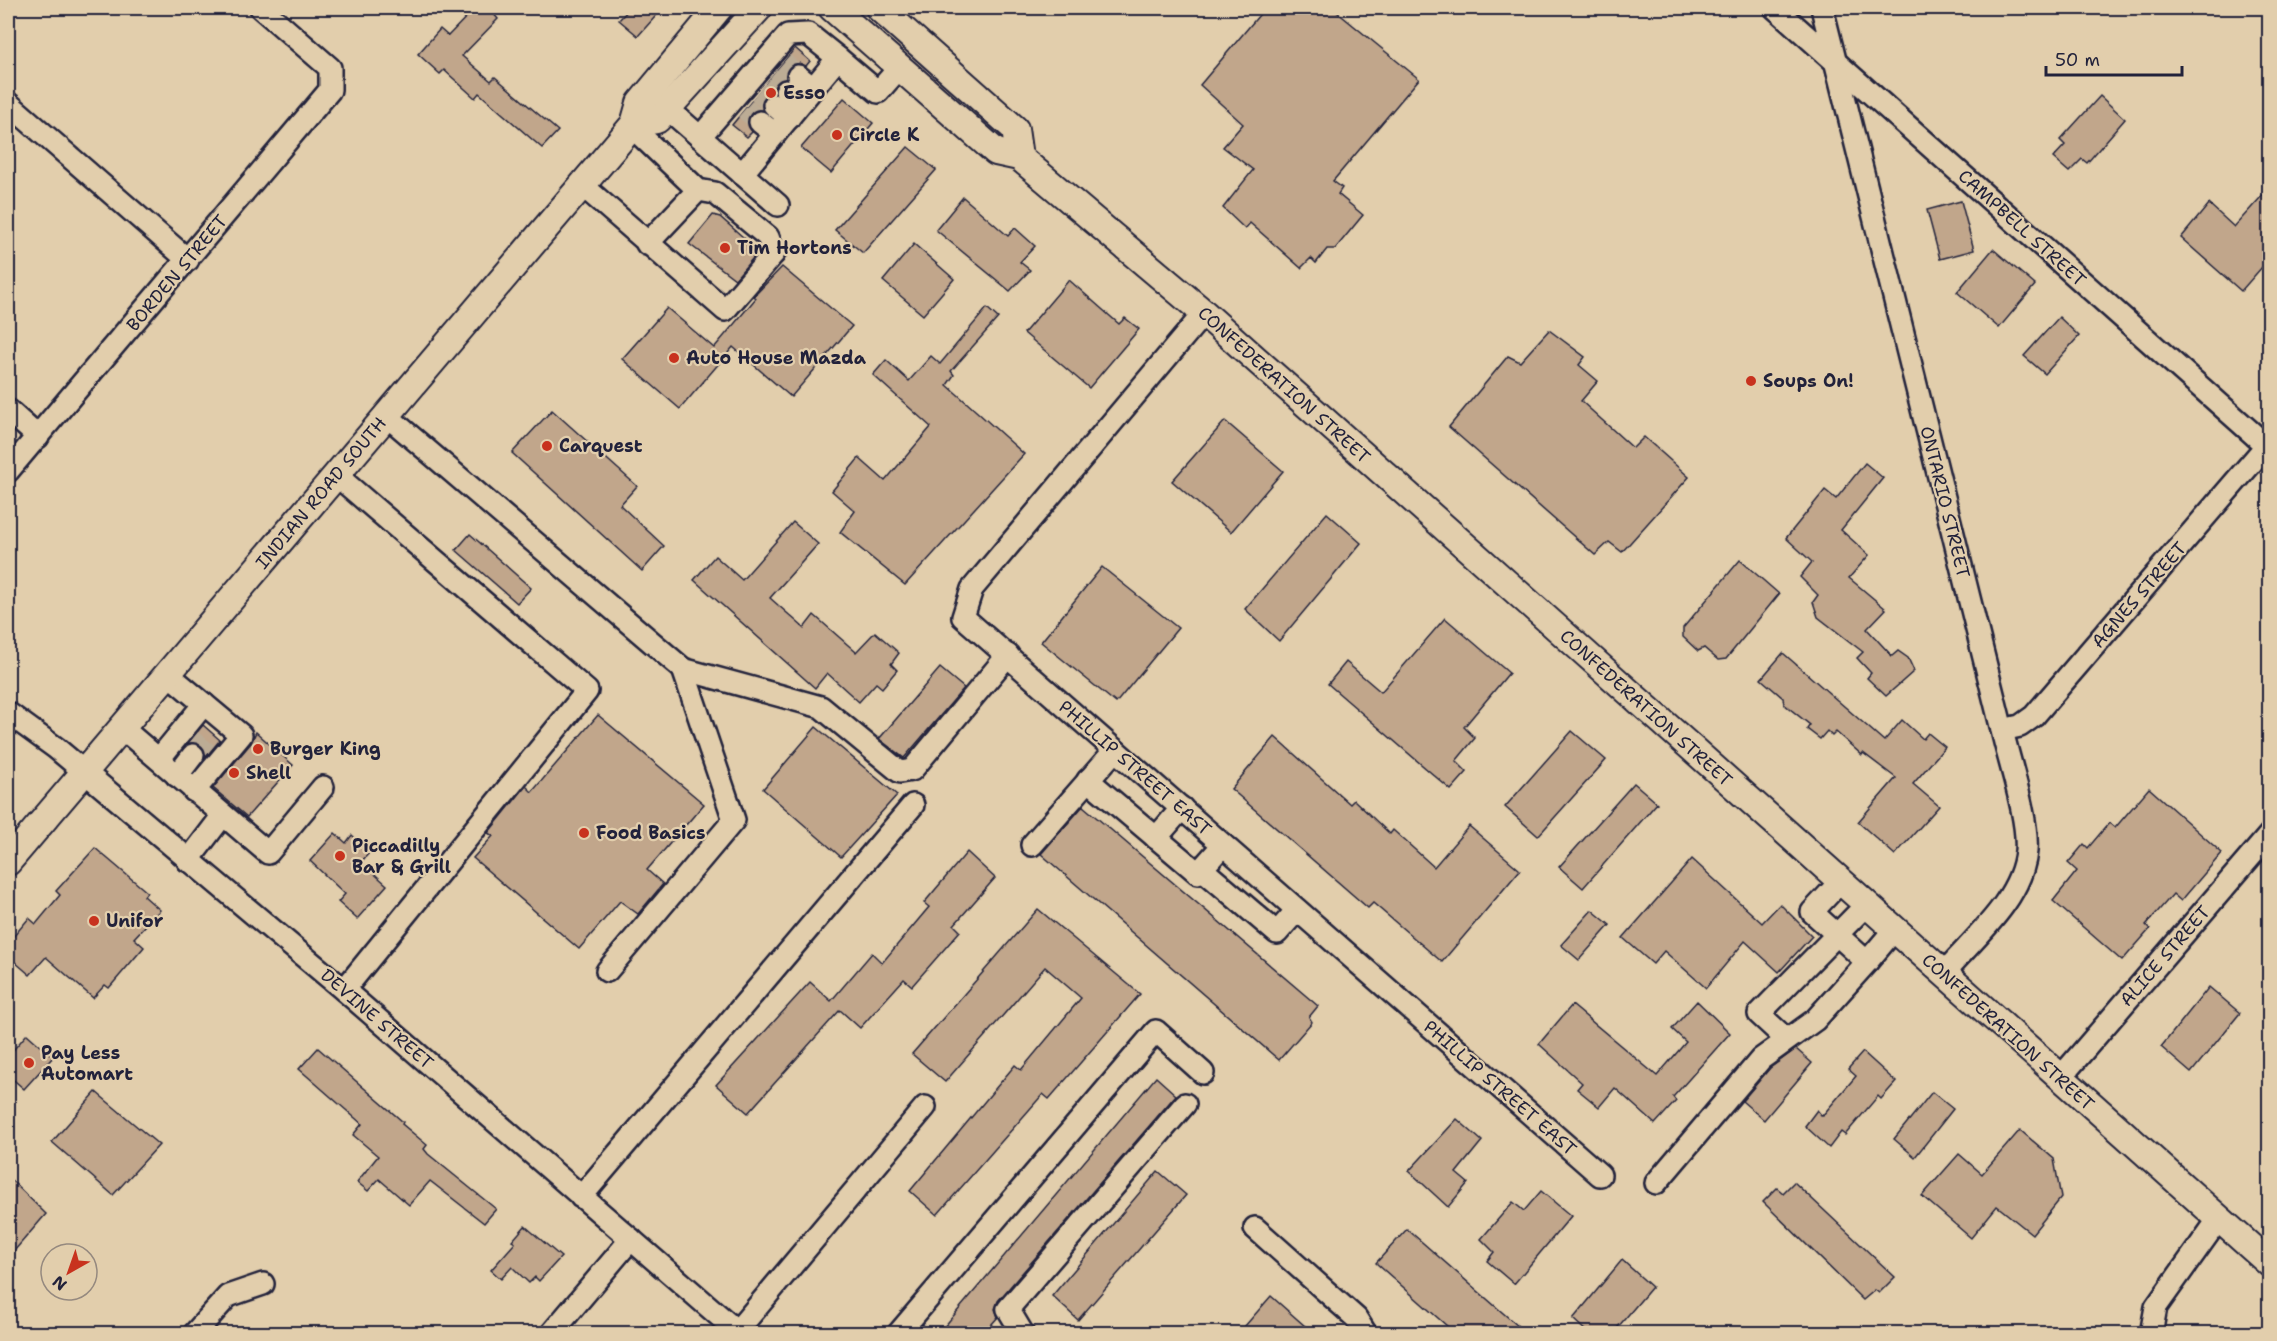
<svg xmlns="http://www.w3.org/2000/svg" width="2277" height="1341" font-family="'Shantell Sans',sans-serif">
<rect width="100%" height="100%" fill="#e2ceac"/>
<filter id="ink" filterUnits="userSpaceOnUse"><feTurbulence type="fractalNoise" baseFrequency=".0167" numOctaves="2"/><feDisplacementMap in="SourceGraphic" scale="12" xChannelSelector="R" yChannelSelector="G"/><feConvolveMatrix kernelMatrix="1 2 1 2 8 2 1 2 1" color-interpolation-filters="sRGB"/></filter>
<g filter="url(#ink)">
<g fill="#c1a68b" stroke="#22223b" stroke-width="1.5">
<polygon points="475,8 489,8 498,19 462,56 491,81 495,77 558,131 542,148 479,93 475,98 444,70 440,74 418,54 440,29 448,36"/>
<polygon points="630,8 663,8 638,36 619,20"/>
<polygon points="1265,8 1332,8 1419,79 1333,181 1342,188 1338,194 1363,215 1335,249 1327,249 1316,263 1311,258 1301,268 1250,223 1245,229 1223,208 1253,170 1223,147 1243,124 1200,85"/>
<polygon points="795,48 810,61 806,66 799,63 788,68 786,79 777,82 774,93 764,97 762,110 755,110 748,120 752,132 747,137 732,125"/>
<polygon points="2100,96 2125,119 2087,163 2082,159 2069,172 2053,158 2065,145 2060,140"/>
<polygon points="844,98 873,123 831,173 801,148"/>
<polygon points="908,147 936,170 863,253 835,230"/>
<polygon points="2270,187 2270,258 2241,291 2181,238 2209,204 2234,227"/>
<polygon points="963,197 1008,236 1015,228 1035,246 1020,262 1030,270 1010,291 936,230"/>
<polygon points="1961,201 1974,250 1940,259 1927,210"/>
<polygon points="713,215 720,217 759,251 735,279 689,244"/>
<polygon points="914,244 954,279 923,315 883,281"/>
<polygon points="1993,249 2035,285 1999,328 1957,292"/>
<polygon points="782,267 852,326 791,397 733,347 680,409 622,359 667,308 714,348 756,298 754,296"/>
<polygon points="1069,280 1119,324 1125,318 1139,329 1089,388 1024,333"/>
<polygon points="987,308 998,318 951,371 954,375 947,385 1024,454 905,585 840,532 855,511 832,491 859,458 885,481 931,427 873,375 886,360 909,381 931,356 940,364"/>
<polygon points="2059,317 2079,336 2045,374 2024,356"/>
<polygon points="1549,330 1585,357 1579,365 1598,381 1581,401 1633,448 1644,437 1689,477 1622,552 1609,542 1595,555 1449,427 1508,356 1520,362"/>
<polygon points="552,410 637,486 620,505 664,546 642,571 512,453"/>
<polygon points="1225,421 1283,471 1231,532 1172,481"/>
<polygon points="1865,463 1883,478 1841,530 1869,555 1849,578 1886,609 1867,629 1892,656 1898,651 1908,658 1914,671 1886,696 1867,678 1871,673 1857,658 1863,652 1818,617 1813,602 1818,595 1800,577 1812,562 1786,538 1825,490 1836,499"/>
<polygon points="1327,513 1361,543 1279,641 1245,609"/>
<polygon points="793,522 818,544 770,598 804,628 814,615 856,652 875,632 899,653 891,664 897,670 882,688 876,683 859,702 827,673 815,688 694,580 715,556 742,580"/>
<polygon points="470,534 531,588 517,603 456,550"/>
<polygon points="1740,560 1779,594 1726,659 1718,660 1704,648 1698,651 1683,637 1683,628"/>
<polygon points="1102,567 1178,628 1116,703 1041,642"/>
<polygon points="1445,618 1509,673 1464,727 1475,738 1456,761 1467,772 1451,790 1328,684 1346,662 1381,692"/>
<polygon points="1783,653 1884,741 1902,720 1923,739 1928,733 1945,747 1913,784 1939,806 1895,855 1858,822 1896,778 1863,753 1862,755 1836,732 1832,736 1827,731 1820,739 1807,729 1810,725 1784,704 1783,698 1761,679"/>
<polygon points="940,668 964,688 904,758 879,739"/>
<polygon points="598,715 704,804 647,870 663,884 638,914 620,901 579,949 473,858 493,836 488,833 526,786 532,792"/>
<polygon points="203,725 220,740 205,758 201,745 188,743"/>
<polygon points="816,727 897,795 841,857 763,789"/>
<polygon points="1572,731 1606,760 1538,836 1505,807"/>
<polygon points="256,732 293,765 247,817 213,788 251,743"/>
<polygon points="1275,737 1350,804 1354,800 1390,834 1393,830 1434,867 1469,826 1520,870 1442,962 1373,903 1368,908 1231,789"/>
<polygon points="1634,783 1657,803 1583,888 1559,867"/>
<polygon points="2149,788 2222,853 2181,901 2173,894 2146,925 2150,929 2122,961 2053,901 2077,871 2068,863 2084,844 2088,848 2109,823 2115,828"/>
<polygon points="1083,806 1318,1006 1309,1017 1312,1022 1279,1060 1041,854"/>
<polygon points="335,833 346,843 352,835 370,852 361,862 387,885 357,919 338,902 345,894 310,861"/>
<polygon points="95,848 147,892 144,896 160,910 134,938 144,947 109,988 105,985 93,998 46,957 30,975 8,956 8,943 29,918 36,924 60,895 56,891"/>
<polygon points="967,852 995,878 954,925 960,931 912,986 904,979 860,1028 840,1010 748,1113 716,1085 810,982 831,1001 872,953 882,963 929,907 924,903"/>
<polygon points="1692,859 1762,923 1780,904 1812,936 1779,972 1745,941 1706,988 1664,951 1653,964 1623,938"/>
<polygon points="1038,909 1140,994 1049,1099 1043,1094 937,1215 910,1191 1015,1065 1021,1070 1081,998 1045,967 945,1082 912,1054"/>
<polygon points="1592,910 1610,925 1579,960 1561,945"/>
<polygon points="2209,987 2240,1013 2191,1073 2161,1047"/>
<polygon points="1697,1001 1730,1033 1673,1097 1676,1101 1655,1124 1615,1088 1599,1107 1577,1089 1582,1083 1539,1044 1572,1005 1657,1076 1686,1042 1672,1029"/>
<polygon points="27,1034 53,1057 24,1089 8,1075 8,1056"/>
<polygon points="318,1048 403,1122 402,1124 427,1145 424,1149 428,1154 496,1209 484,1223 430,1181 409,1205 379,1179 368,1191 357,1182 378,1156 353,1135 362,1124 299,1069"/>
<polygon points="1796,1049 1812,1063 1764,1120 1742,1101 1770,1068"/>
<polygon points="1863,1052 1896,1082 1881,1099 1878,1096 1845,1135 1841,1132 1829,1148 1805,1126 1817,1110 1822,1116 1856,1076 1848,1069"/>
<polygon points="1156,1077 1176,1095 998,1301 995,1309 998,1317 983,1334 938,1334"/>
<polygon points="96,1092 159,1145 113,1195 52,1142"/>
<polygon points="1932,1092 1953,1109 1915,1157 1894,1139"/>
<polygon points="1457,1119 1482,1141 1456,1173 1468,1183 1448,1207 1409,1171"/>
<polygon points="2020,1130 2054,1159 2061,1198 2032,1234 1997,1206 1971,1238 1922,1196 1959,1154 1982,1174"/>
<polygon points="1158,1171 1186,1195 1078,1320 1052,1296"/>
<polygon points="8,1177 46,1214 8,1258"/>
<polygon points="1794,1182 1895,1277 1879,1293 1875,1290 1863,1300 1763,1202 1777,1188 1783,1193"/>
<polygon points="1541,1191 1571,1216 1514,1284 1487,1261 1494,1252 1481,1239 1513,1202 1524,1211"/>
<polygon points="525,1226 561,1257 539,1281 535,1277 529,1283 512,1267 501,1279 491,1270 515,1243 512,1241"/>
<polygon points="1407,1229 1527,1334 1456,1334 1376,1263"/>
<polygon points="1622,1260 1652,1287 1612,1334 1589,1334 1573,1319"/>
<polygon points="1271,1296 1314,1334 1238,1334"/>
</g>
<g fill="none" stroke-linecap="round" stroke-linejoin="round">
<g stroke="#bcac95" stroke-width="21" stroke-dasharray="21 10" stroke-linecap="butt">
<polyline points="783,63 798,76"/>
<polyline points="770,78 786,91"/>
<polyline points="758,92 774,105"/>
<polyline points="745,109 760,122"/>
<polyline points="193,755 211,732"/>
</g>
<g stroke="#22223b" stroke-width="26">
<g id="minor">
<polyline points="1775,8 2270,449"/>
<path d="M1822 8 2002 730C2009 762 2029 819 2026 851 2022 899 1973 939 1943 974"/>
<polyline points="798,76 813,88"/>
<polyline points="786,91 800,103"/>
<polyline points="8,103 188,260"/>
<polyline points="774,105 789,118"/>
<polyline points="668,109 778,205"/>
<polyline points="760,122 775,134"/>
<polyline points="632,127 698,190 715,193 768,237 774,253"/>
<polyline points="700,137 788,35 808,34 838,58"/>
<polyline points="742,174 838,58 878,92 900,67"/>
<polyline points="582,185 725,310 774,253"/>
<polyline points="647,244 698,190"/>
<polyline points="1204,313 972,589 963,617 1600,1175"/>
<polyline points="8,410 38,437"/>
<polyline points="387,416 683,669 821,707 900,772 912,770 1008,655"/>
<polyline points="8,471 330,90 330,68 261,8"/>
<polyline points="336,475 587,691 344,990"/>
<polyline points="168,674 241,735 194,791"/>
<polyline points="8,713 56,748 344,990 740,1334"/>
<polyline points="122,728 268,853 323,787"/>
<polyline points="2002,730 2020,726 2034,716 2266,446"/>
<polyline points="159,759 204,704"/>
<polyline points="177,776 193,755"/>
<polyline points="1088,780 1198,873 1223,845"/>
<polyline points="1156,838 1182,808"/>
<polyline points="1032,845 1115,750"/>
<polyline points="188,861 223,815"/>
<polyline points="1202,869 1277,933 1297,910"/>
<polyline points="1840,882 1812,912 1867,962 1894,930"/>
<polyline points="607,971 734,820 683,669"/>
<polyline points="1786,1039 1759,1014 1866,905"/>
<polyline points="2060,1078 2270,834"/>
<polyline points="1656,1183 1761,1059 1815,1020 1867,962"/>
<polyline points="581,1197 913,805"/>
<polyline points="1255,1228 1356,1318 1366,1334"/>
<polyline points="737,1331 925,1107"/>
<polyline points="194,1334 228,1296 263,1284"/>
<polyline points="551,1334 631,1239"/>
<polyline points="898,1334 1156,1031 1203,1073"/>
<polyline points="1023,1334 1008,1309 1185,1104"/>
<polyline points="2151,1334 2156,1307 2218,1220"/>
</g>
</g>
<g stroke="#22223b" stroke-width="30">
<g id="major">
<polyline points="832,8 996,152 1019,157 1204,313 2270,1264"/>
<polyline points="879,8 1015,129 1019,157"/>
<polyline points="634,124 657,120 759,8"/>
<polyline points="8,862 634,124 640,103 719,8"/>
</g>
</g>
<use href="#minor" stroke="#e2ceac" stroke-width="21"/>
<use href="#major" stroke="#e2ceac" stroke-width="26"/>
</g>
</g>
<g fill="#c8321e" stroke="#e2ceac" stroke-width="2">
<circle cx="771" cy="93" r="6"/>
<circle cx="837" cy="135" r="6"/>
<circle cx="725" cy="248" r="6"/>
<circle cx="674" cy="358" r="6"/>
<circle cx="1751" cy="381" r="6"/>
<circle cx="547" cy="446" r="6"/>
<circle cx="258" cy="749" r="6"/>
<circle cx="234" cy="773" r="6"/>
<circle cx="584" cy="833" r="6"/>
<circle cx="340" cy="856" r="6"/>
<circle cx="94" cy="921" r="6"/>
<circle cx="29" cy="1063" r="6"/>
</g>
<g text-anchor="middle" dominant-baseline="central" stroke-width="4.5" stroke-linejoin="round" paint-order="stroke">
<g font-size="18" font-weight="bold" fill="#22223b" stroke="#e2ceac" text-anchor="start">
<text x="783" y="93">Esso</text>
<text x="849" y="135">Circle K</text>
<text x="737" y="248">Tim Hortons</text>
<text x="686" y="358">Auto House Mazda</text>
<text x="1763" y="381">Soups On!</text>
<text x="559" y="446">Carquest</text>
<text x="270" y="749">Burger King</text>
<text x="246" y="773">Shell</text>
<text x="596" y="833">Food Basics</text>
<text x="352" y="846">Piccadilly<tspan x="352" dy="21">Bar &amp; Grill</tspan></text>
<text x="106" y="921">Unifor</text>
<text x="41" y="1053">Pay Less<tspan x="41" dy="21">Automart</tspan></text>
</g>
<g font-size="18" fill="#22223b" stroke="#e2ceac">
<text transform="translate(2022 228) rotate(42)">CAMPBELL STREET</text>
<text transform="translate(177 273) rotate(-50)">BORDEN STREET</text>
<text transform="translate(1284 385) rotate(42)">CONFEDERATION STREET</text>
<text transform="translate(321 493) rotate(-50)">INDIAN ROAD SOUTH</text>
<text transform="translate(1945 502) rotate(76)">ONTARIO STREET</text>
<text transform="translate(2139 595) rotate(-49)">AGNES STREET</text>
<text transform="translate(1646 708) rotate(42)">CONFEDERATION STREET</text>
<text transform="translate(1135 768) rotate(41)">PHILLIP STREET EAST</text>
<text transform="translate(2165 956) rotate(-49)">ALICE STREET</text>
<text transform="translate(377 1019) rotate(41)">DEVINE STREET</text>
<text transform="translate(2008 1032) rotate(42)">CONFEDERATION STREET</text>
<text transform="translate(1500 1088) rotate(41)">PHILLIP STREET EAST</text>
</g>
</g>
<rect width="2277" height="1341" fill="none" stroke="#e2ceac" stroke-width="30"/>
<rect x="15" y="15" width="2247" height="1311" fill="none" stroke="#22223b" stroke-width="2" filter="url(#ink)"/>
<g transform="translate(69 1272) rotate(220)"><circle r="28" fill="#e2ceac" stroke="#95897f" stroke-width="1.5"/>
<path d="M0-4.5L10 22L0 15L-10 22Z" fill="#c8321e"/>
<text y="-9" font-size="16" font-weight="bold" text-anchor="middle" fill="#22223b">N</text>
</g>
<path d="M2046 66v9h136v-9" fill="none" stroke="#22223b" stroke-width="3"/>
<text x="2055" y="66" font-size="18" fill="#22223b" stroke="#e2ceac" stroke-width="4.5" paint-order="stroke">50 m</text>
</svg>
